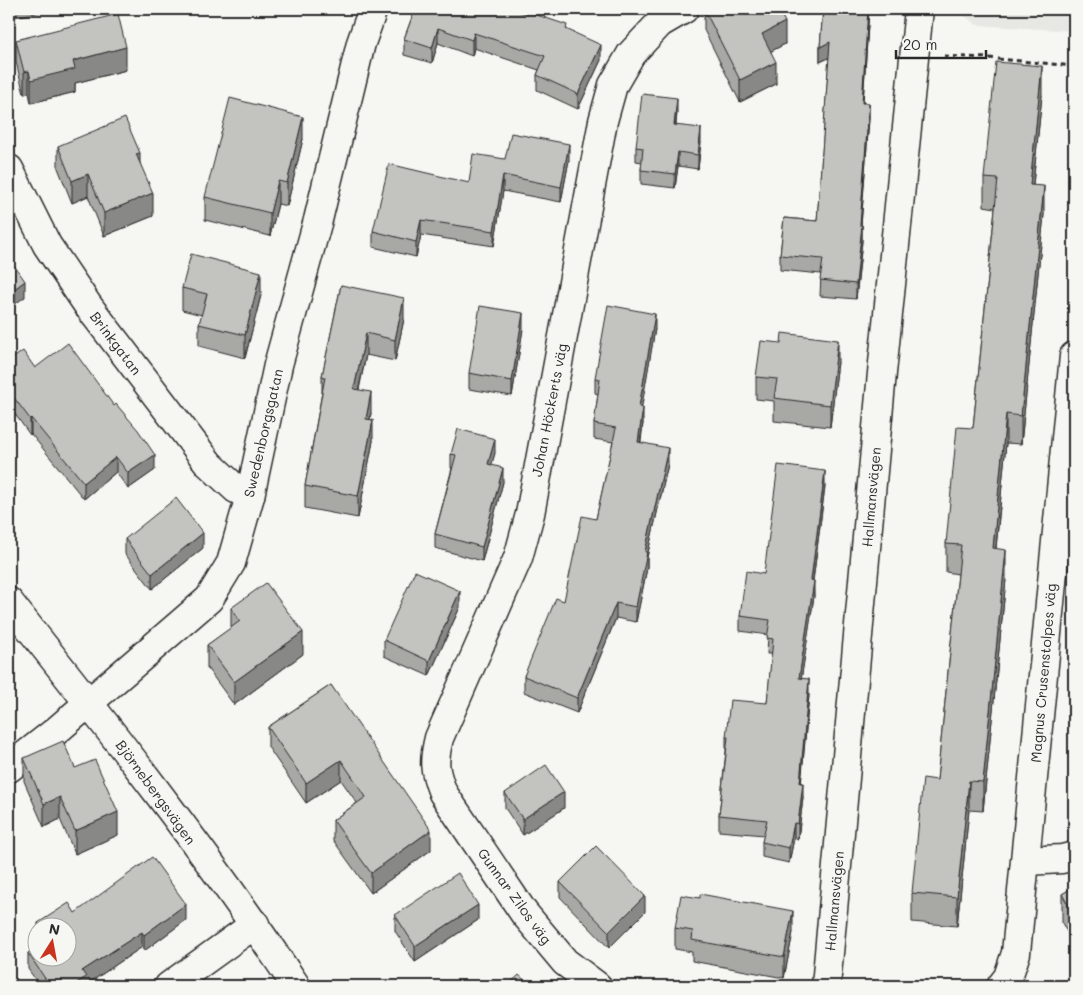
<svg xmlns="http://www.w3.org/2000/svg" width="1083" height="995" font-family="Mali,sans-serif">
<rect width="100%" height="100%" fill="#f6f6f2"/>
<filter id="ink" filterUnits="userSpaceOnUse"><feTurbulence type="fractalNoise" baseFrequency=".02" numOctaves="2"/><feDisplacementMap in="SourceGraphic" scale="10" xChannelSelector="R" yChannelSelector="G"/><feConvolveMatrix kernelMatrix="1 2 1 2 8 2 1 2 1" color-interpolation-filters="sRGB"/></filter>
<g filter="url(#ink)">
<polygon fill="#e7e7e3" points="964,9 1074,9 1074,31 977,25 963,15"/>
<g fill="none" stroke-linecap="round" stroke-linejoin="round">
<g stroke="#2b2b2b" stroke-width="31">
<g id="minor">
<polyline points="9,169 47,245 89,307 209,464 236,489 250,496"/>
<path d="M9 602C108 727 208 854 296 986"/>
<polyline points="9,768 56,731 209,599 231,563 250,496 278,365 318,220 361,43 373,9"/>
<polyline points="1026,861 1062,859 1074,856"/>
<polyline points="169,986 255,924"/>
<path d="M597 986 565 962 524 913 443 793C434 770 433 762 439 738L518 558 530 514 603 121 613 85 631 54 660 23 684 9"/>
<polyline points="826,986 882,373 919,9"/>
<polyline points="1001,986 1008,977 1016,953 1074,356"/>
</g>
</g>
<polyline stroke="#2b2b2b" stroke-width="3" stroke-dasharray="5 4" stroke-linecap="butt" points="944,56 988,58 1074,66"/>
<use href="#minor" stroke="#f6f6f2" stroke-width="28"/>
</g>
<g fill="#a8a8a5" stroke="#2b2b2b">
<polygon points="9,9 57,9 9,18"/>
<polygon points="415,9 567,29 601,60 578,109 537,90 537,75 539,70 474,48 472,56 438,43 432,63 404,55 404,39"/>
<polygon points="704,9 778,9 785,44 771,51 776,84 740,102 704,30"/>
<polygon points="823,9 869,9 863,103 869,103 869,119 861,225 862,225 862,241 856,299 820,296 821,274 780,270 780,255 784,218 817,221 829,58 820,62 820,47"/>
<polygon points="16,40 126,70 75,83 75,92 31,103 29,93 24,94 16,62"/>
<polygon points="1042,95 1033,185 1044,214 1021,444 1006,443 996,549 1006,579 983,811 969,810 957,926 912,922 912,893 937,780 958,574 946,572 946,544 973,428 995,208 984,206 984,178"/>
<polygon points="677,112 676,125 701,142 698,169 678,166 675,188 641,184 641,170 642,162 636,161 636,147"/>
<polygon points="303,139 287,206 278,204 270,236 205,220 205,197"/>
<polygon points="58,146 140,163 153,216 104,236 88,196 72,203 58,168"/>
<polygon points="505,159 569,160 561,202 503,191 494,246 421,235 416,257 373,247 373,231 469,183"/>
<polygon points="341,285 404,319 395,361 366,355 359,390 371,413 370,419 373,441 358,518 305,508 305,486 322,392 322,376"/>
<polygon points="182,288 261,295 245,358 199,346 199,324 202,315 182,310"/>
<polygon points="523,329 512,396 469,389 469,373"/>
<polygon points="655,329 641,408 643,423 641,442 668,464 647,557 647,568 636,622 616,618 577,713 524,692 524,676 564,601 596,519 613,442 594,439 594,424 598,394 595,393 595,378"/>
<polygon points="9,361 35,368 155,470 128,489 116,472 84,499 31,434 30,435 9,406"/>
<polygon points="838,362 830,427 774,421 774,401 756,399 756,377"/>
<polygon points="495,453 491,465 503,482 482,561 435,548 435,534 452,468 451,468 451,454"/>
<polygon points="825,486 813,581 814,596 801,679 809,695 801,783 803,798 798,839 794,838 789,863 762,857 762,842 764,835 719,831 719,815 726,751 726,737 767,703 772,654 767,654 768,635 740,631 740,616 764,574"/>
<polygon points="125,539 203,548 152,589 125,554"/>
<polygon points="460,607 429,676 384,656 384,640"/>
<polygon points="231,608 303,654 234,705 207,668 207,645 231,628"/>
<polygon points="331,685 431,850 371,893 333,840 333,820 357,803 341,780 306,803 268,747 268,727"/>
<polygon points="24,758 75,768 118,835 75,854 60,819 44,827 24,781"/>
<polygon points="505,793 564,808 523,835 505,808"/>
<polygon points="560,882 645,912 609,948 560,897"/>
<polygon points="1074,887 1074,944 1062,923 1062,894"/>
<polygon points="75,913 186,920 144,951 142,947 86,985 86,986 40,986 28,969 28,953 68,928 38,928 38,923"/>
<polygon points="395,915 478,920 415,962 395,931"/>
<polygon points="675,928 793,932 784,978 692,961 692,952 675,949"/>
</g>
<g fill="#888886" stroke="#2b2b2b">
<polygon points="868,9 869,9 862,118 862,103"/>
<polygon points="785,22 785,44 762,56 762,34"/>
<polygon points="438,28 438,43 432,63 432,48"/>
<polygon points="474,33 474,48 472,56 472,40"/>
<polygon points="830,42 830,57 820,62 820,47"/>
<polygon points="601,45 601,60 578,109 578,94"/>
<polygon points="126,47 126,70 75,83 75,92 31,103 31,80 73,61"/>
<polygon points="776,62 776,84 740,102 740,80"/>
<polygon points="1042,66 1042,95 1030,213 1030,185"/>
<polygon points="29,71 29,93 24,94 24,72"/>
<polygon points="677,98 677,112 674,139 674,125"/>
<polygon points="869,103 869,119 860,240 860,225"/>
<polygon points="303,117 303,139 287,206 287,183"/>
<polygon points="701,128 701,142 698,169 698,155"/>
<polygon points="569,144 569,160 561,202 561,187"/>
<polygon points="678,152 678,166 675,188 675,174"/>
<polygon points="140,153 140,175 136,154"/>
<polygon points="88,174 88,196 72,203 72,181"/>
<polygon points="503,175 503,191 494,246 494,231"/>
<polygon points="278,181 278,204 270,236 270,213"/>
<polygon points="1044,186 1044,214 1021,444 1021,416"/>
<polygon points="153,193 153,216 104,236 104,213"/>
<polygon points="421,220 421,235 416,257 416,242"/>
<polygon points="862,225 862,241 856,299 856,284"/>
<polygon points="261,272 261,295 245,358 245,335"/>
<polygon points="25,281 25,297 9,308 9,293"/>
<polygon points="404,298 404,319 395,361 395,340"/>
<polygon points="523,313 523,329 512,396 512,381"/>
<polygon points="655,314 655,329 639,423 639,407"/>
<polygon points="366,333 366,355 354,410 354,389"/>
<polygon points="838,340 838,362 830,427 830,405"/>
<polygon points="371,392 371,413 366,440 366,419"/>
<polygon points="643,408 643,423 638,457 638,442"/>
<polygon points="1006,414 1006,443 993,577 993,548"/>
<polygon points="31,418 31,434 30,435 30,419"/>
<polygon points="373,420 373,441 358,518 358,496"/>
<polygon points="495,439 495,453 488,478 488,464"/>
<polygon points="668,448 668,464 647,557 647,568 636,622 636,607 645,552"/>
<polygon points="155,455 155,470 128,489 128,473"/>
<polygon points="116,457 116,472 84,499 84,483"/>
<polygon points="503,468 503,482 482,561 482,547"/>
<polygon points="825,471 825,486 811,596 811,580"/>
<polygon points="203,533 203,548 152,589 152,574"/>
<polygon points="1006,550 1006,579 983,811 983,782"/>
<polygon points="814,581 814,596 799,694 799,678"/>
<polygon points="460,591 460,607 429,676 429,661"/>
<polygon points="616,603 616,618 577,713 577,698"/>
<polygon points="303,632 303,654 234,705 234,682"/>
<polygon points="809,679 809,695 800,798 800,783"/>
<polygon points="341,760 341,780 306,803 306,783"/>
<polygon points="969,781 969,810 957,926 957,897"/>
<polygon points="803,783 803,798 798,839 798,824"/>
<polygon points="564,792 564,808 523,835 523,819"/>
<polygon points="60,797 60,819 44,827 44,804"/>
<polygon points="118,812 118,835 75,854 75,831"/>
<polygon points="794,823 794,838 789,863 789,848"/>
<polygon points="431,830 431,850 371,893 371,873"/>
<polygon points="645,896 645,912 609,948 609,932"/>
<polygon points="186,904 186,920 144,951 144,935"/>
<polygon points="478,905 478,920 415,962 415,946"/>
<polygon points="793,911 793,932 784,978 784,957"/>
<polygon points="142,932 142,947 86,985 86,986 72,986 82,971"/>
</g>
<g fill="#c3c3c0" stroke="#2b2b2b">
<polygon points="415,9 510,9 527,14 528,12 567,25 566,29 601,45 578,94 537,75 545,56 474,33 472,40 438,28 432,48 404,39"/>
<polygon points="704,9 778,9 785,22 762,34 776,62 740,80"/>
<polygon points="823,9 868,9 862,103 869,103 860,225 862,225 856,284 820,280 823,259 780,255 784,218 817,221 830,42 820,47"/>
<polygon points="118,14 126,47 73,61 75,69 31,80 29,71 24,72 16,40"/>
<polygon points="996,62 1042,66 1030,185 1044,186 1021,416 1006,414 993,548 1006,550 983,782 969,781 957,897 912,893 923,778 937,780 961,545 946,544 957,427 973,428 998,179 984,178"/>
<polygon points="642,94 677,98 674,125 701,128 698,155 678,152 675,174 641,170 643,148 636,147"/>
<polygon points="230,98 303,117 287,183 278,181 270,213 205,197"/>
<polygon points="125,118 140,153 136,154 153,193 104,213 88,174 72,181 58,146"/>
<polygon points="511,133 569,144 561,187 503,175 494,231 421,220 416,242 373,231 389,164 469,183 473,154 505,159"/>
<polygon points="191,254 261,272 245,335 199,324 207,294 182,288"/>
<polygon points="9,258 25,281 9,293"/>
<polygon points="341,285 404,298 395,340 366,333 354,389 371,392 366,419 373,420 358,496 305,486 325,377 322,376"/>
<polygon points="608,305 655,314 639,407 643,408 638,442 668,448 645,552 647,552 636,607 616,603 577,698 524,676 556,598 564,601 582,516 596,519 616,428 594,424 600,379 595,378"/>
<polygon points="480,306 523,313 512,381 469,373"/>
<polygon points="782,333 838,340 830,405 774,398 777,379 756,377 761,341 781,343"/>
<polygon points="68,343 114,406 116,404 138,430 155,455 128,473 116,457 84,483 31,418 30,419 9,391 9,361 23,351 35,368"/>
<polygon points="458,429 495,439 488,464 503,468 482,547 435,534 456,455 451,454"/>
<polygon points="778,465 825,471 811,580 814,581 799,678 809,679 800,783 803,783 798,824 794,823 789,848 762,842 767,820 719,815 728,737 726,737 730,700 767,703 773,639 767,638 770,620 740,616 746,571 764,574"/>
<polygon points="176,498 203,533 152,574 125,539"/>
<polygon points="415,571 460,591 429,661 384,640"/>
<polygon points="266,583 303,632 234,682 207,645 240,621 231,608"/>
<polygon points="331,685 431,830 371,873 333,820 366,797 341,760 306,783 268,727"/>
<polygon points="63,741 75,768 95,760 118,812 75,831 60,797 44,804 24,758"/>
<polygon points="546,765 564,792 523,819 505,793"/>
<polygon points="596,846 645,896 609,932 560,882"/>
<polygon points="152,857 186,904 144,935 142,932 82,971 86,977 72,986 50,986 28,953 38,946 38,958 68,958 68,928 41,928 38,923 69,903 75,913"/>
<polygon points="458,873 478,905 415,946 395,915"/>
<polygon points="1074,887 1074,915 1062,894"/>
<polygon points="700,894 793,911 784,957 692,940 693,931 675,928 681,895 700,898"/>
<polygon points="519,975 531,986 507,986"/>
</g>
</g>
<g text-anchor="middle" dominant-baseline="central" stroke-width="4.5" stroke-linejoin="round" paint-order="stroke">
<g font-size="14" fill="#2b2b2b" stroke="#f6f6f2">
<text transform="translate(116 343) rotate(53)">Brinkgatan</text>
<text transform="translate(549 410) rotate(-79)">Johan Höckerts väg</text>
<text transform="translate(263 433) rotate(-77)">Swedenborgsgatan</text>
<text transform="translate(871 497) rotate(-85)">Hallmansvägen</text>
<text transform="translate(1043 673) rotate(-85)">Magnus Crusenstolpes väg</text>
<text transform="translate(156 792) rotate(54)">Björnebergsvägen</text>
<text transform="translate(515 896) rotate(54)">Gunnar Zilos väg</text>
<text transform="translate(834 901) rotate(-85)">Hallmansvägen</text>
</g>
</g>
<rect width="1083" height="995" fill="none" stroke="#f6f6f2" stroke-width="30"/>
<rect x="15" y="15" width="1053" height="965" fill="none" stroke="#2b2b2b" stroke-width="2" filter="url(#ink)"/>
<g transform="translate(52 942) rotate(11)"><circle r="24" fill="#f6f6f2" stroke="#a5a5a2"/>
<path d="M0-4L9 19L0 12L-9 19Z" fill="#c8321e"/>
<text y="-8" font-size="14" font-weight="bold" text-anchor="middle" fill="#2b2b2b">N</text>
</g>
<path d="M896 50v8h90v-8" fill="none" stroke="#2b2b2b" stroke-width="2.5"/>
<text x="903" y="50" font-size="15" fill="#2b2b2b" stroke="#f6f6f2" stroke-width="4" paint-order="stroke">20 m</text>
</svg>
